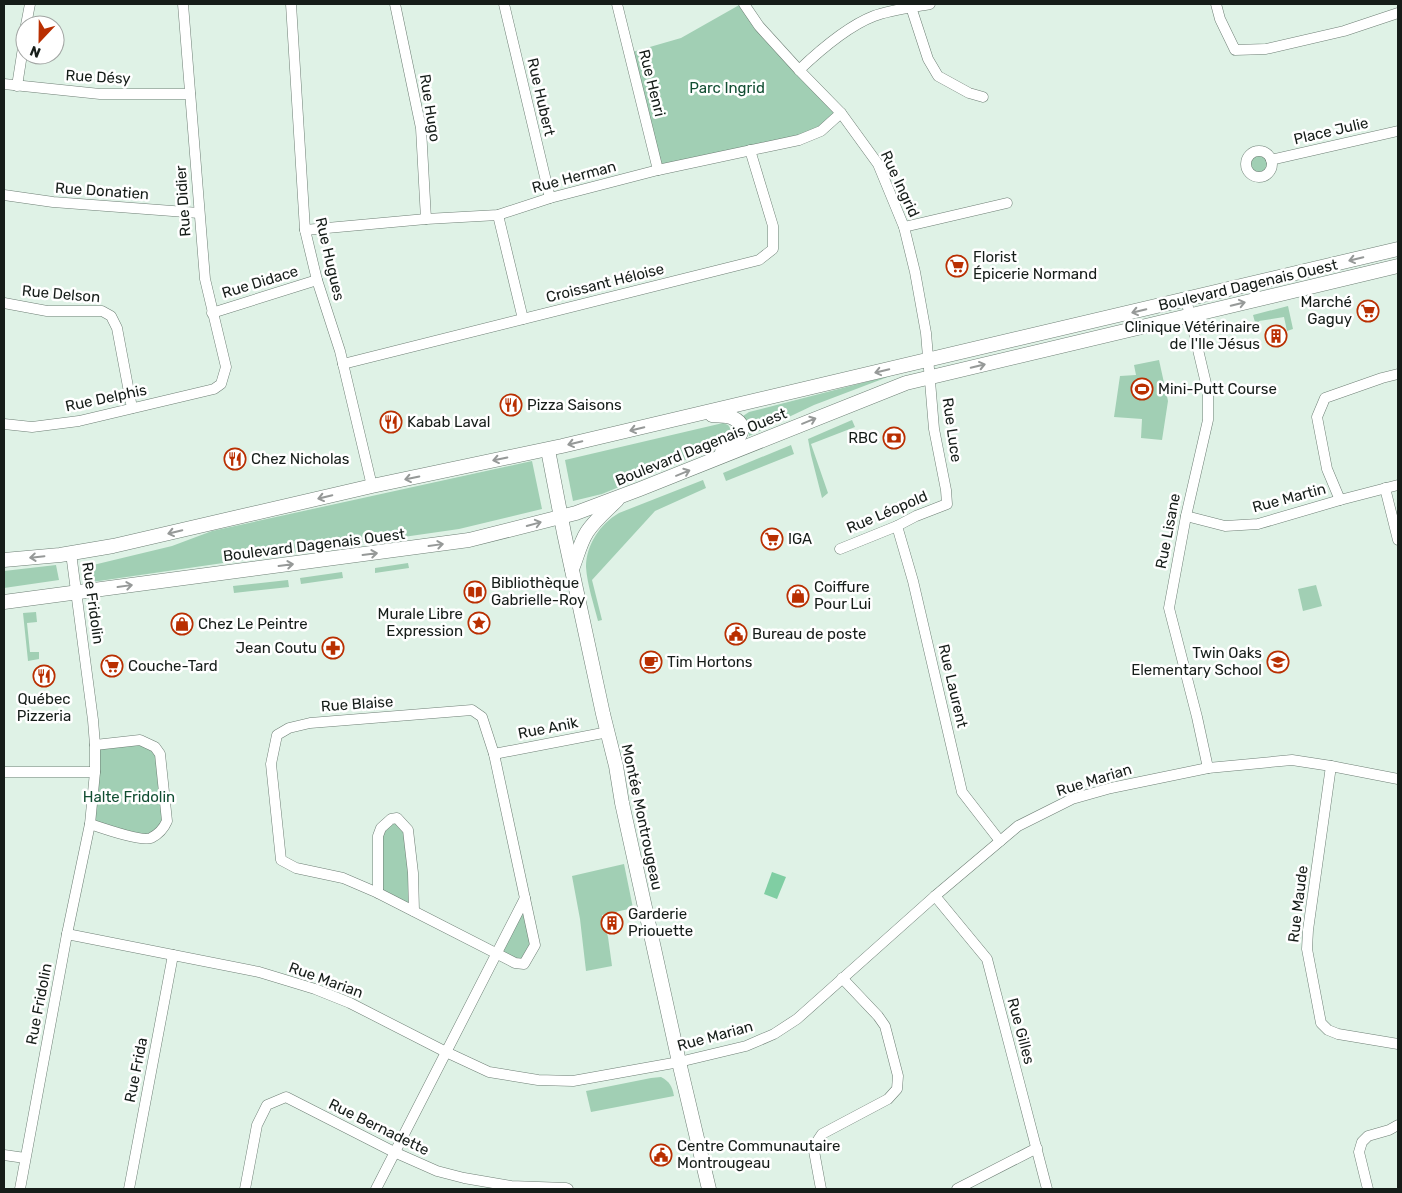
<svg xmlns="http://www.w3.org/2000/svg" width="1402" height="1193" font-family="Rubik,sans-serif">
<rect width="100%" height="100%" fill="#dff2e6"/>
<g fill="#a1cfb4">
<polygon points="741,4 841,113 821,131 665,169 652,154 629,53 681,38"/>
<circle cx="1259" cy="164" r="13"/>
<polygon points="1288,306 1293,329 1287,331 1284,317 1259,321 1256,326 1253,315"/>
<polygon points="1159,360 1168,401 1162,440 1141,438 1142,419 1114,417 1120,376 1136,375 1134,365"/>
<path d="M893 375 814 405 749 436C749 428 747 423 743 416L749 412Z"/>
<polygon points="852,420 855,427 811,444 828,493 822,498 811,455 808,439"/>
<polygon points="723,423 728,425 732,431 731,437 724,444 602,494 573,501 565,460"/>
<polygon points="791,445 794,454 726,481 723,473"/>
<polygon points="532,461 542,509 459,529 92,582 89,566 172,546 212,531"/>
<path d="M703 480 706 488 655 511 592 580 602 620 598 621C594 605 587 584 586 567 586 545 600 524 619 513Z"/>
<polygon points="408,563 409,568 375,573 375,568"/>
<polygon points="56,565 59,580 4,588 4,571"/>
<polygon points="342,572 343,578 301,584 300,578"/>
<polygon points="288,580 289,587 234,593 233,586"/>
<polygon points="1316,585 1322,606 1303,611 1298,589"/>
<polygon points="36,612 37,622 27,623 30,652 39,652 39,659 28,661 23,613"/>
<polygon points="140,740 155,747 167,821 150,839 90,824 95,745"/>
<polygon points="391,819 408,830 414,911 378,893 381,828"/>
<polygon points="624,864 633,908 602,915 608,937 612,966 586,971 580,919 572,876"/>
<polygon points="525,898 535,945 524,964 497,954"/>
<path d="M661 1077C670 1082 672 1086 674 1096L591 1112 586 1091 651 1078Z"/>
</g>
<polygon fill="#80cea3" points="772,872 786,877 777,899 764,894"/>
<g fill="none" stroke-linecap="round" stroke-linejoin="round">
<g stroke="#6e7f75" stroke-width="11">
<g id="street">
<polyline points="291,4 305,230 317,280 340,351 372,486"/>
<polyline points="395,4 421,128 426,219"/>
<polyline points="504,4 550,198"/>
<polyline points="617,4 658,170"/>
<polyline points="744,4 759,26 799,70 841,113 878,164 904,227 915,272 926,333 934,429 946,490 947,504 916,516 897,526 840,549"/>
<polyline points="1216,4 1220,19 1235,50 1266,49 1344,31 1398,13"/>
<polyline points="911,7 928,59 938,76 969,93 983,97"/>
<polyline points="26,25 30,4"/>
<path d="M799 70C819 51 848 26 874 16 889 10 914 7 930 4"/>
<polyline points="4,84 100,94 190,94"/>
<polyline points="17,86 25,35"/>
<circle cx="1259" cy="164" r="13"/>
<polyline points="1271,160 1398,131"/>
<polyline points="4,195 53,202 199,213"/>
<polyline points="498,215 523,319"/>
<polyline points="904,227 1007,203"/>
<polyline points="305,230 426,219 498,215 550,198 658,170 799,140 821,131 841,113"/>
<polyline points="1186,299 1208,392 1208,420 1186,516 1169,608 1197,717 1208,768"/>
<polyline points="4,303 47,311 102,311 111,316 117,328 132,408"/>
<polyline points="212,313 317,280"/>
<polyline points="343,364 759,260 773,249 773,226 750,150"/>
<polyline points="4,424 32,427 79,421 214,389 221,384 226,367 205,279 183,4"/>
<polyline points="1385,488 1398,540"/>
<polyline points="1340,500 1327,469 1317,417 1325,398 1382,378 1398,374"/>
<polyline points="1186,516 1225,526 1258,524 1340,500 1398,485"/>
<polyline points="897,526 913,581 962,792 1000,841"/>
<polygon points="472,710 482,717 494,754 535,945 524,964 515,963 378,893 343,878 296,868 281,860 271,764 277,735 289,728 310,723"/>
<polyline points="494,754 608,732"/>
<polyline points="1331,766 1308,930 1307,949 1321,1023 1328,1030 1338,1034 1398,1044"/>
<polyline points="4,772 95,772"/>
<path d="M90 824C102 828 142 842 151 838 159 834 164 828 167 821L160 754 155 747 140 740 95 745"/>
<polyline points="378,893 378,836 381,828 391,819 397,818 408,830 413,873 414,911"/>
<polyline points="935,896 987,959 1047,1189"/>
<polyline points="67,934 259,972 315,989 350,1003 446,1052 489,1072 538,1080 573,1081 679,1062 746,1046 774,1034 797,1019 935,896 1018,826 1072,799 1111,788 1208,768 1292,760 1331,766 1398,779"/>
<polyline points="4,1155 25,1158"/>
<polyline points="20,1189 67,934 90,824 95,772 95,745 93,720 71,553"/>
<polyline points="129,1189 173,955"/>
<polyline points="245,1189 257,1125 267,1105 286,1097 394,1152 437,1171 464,1178 511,1186 566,1188 568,1189"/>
<polyline points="376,1189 525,898"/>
<polyline points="821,1189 814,1151 816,1143 822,1134 888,1099 897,1089 898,1076 885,1026 878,1016 842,978"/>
<polyline points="957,1189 1037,1148"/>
<polyline points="1368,1189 1359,1152 1362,1142 1368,1136 1389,1130 1398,1125"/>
</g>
</g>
<g stroke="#6e7f75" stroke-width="15">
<g id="secondary">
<path d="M712 415C719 416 727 415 733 418 754 428 732 445 722 452"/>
<polyline points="548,450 564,533 603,714 616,766 622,803 679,1062 709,1189"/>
<polyline points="4,560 60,555 113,546 372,486 562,446 1398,249"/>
<path d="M572 569C577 557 580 543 587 532 595 520 607 510 617 500"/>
<polyline points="4,602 469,540 576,513 640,489 906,383 1398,266"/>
</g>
</g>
<use href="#street" stroke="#fff" stroke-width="10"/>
<use href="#secondary" stroke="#fff" stroke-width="14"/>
</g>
<defs><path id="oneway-shaft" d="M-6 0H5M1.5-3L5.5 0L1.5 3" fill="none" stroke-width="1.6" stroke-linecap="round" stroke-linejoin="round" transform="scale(1.25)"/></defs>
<g stroke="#969998">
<use href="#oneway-shaft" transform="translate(1356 259) rotate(167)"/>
<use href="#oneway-shaft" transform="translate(1238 304) rotate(-14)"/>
<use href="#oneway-shaft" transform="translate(1139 311) rotate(167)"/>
<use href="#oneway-shaft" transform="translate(978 366) rotate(-13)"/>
<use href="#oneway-shaft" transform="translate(882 371) rotate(166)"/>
<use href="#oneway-shaft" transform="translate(809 421) rotate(-22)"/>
<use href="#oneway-shaft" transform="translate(637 429) rotate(167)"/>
<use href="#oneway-shaft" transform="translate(575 443) rotate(167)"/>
<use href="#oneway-shaft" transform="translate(500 459) rotate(168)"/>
<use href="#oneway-shaft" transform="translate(683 473) rotate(-22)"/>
<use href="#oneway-shaft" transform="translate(412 478) rotate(168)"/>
<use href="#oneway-shaft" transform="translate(325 497) rotate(167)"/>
<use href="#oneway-shaft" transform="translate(534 524) rotate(-15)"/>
<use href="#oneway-shaft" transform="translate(175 532) rotate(167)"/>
<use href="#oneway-shaft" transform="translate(436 545) rotate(-8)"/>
<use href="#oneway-shaft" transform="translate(370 554) rotate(-7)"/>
<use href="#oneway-shaft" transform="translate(37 557) rotate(174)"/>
<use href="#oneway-shaft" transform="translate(286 565) rotate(-7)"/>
<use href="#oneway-shaft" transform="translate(125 586) rotate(-8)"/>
</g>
<defs>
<g id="supermarket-ring" transform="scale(1.125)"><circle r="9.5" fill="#fff" stroke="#b92f01" stroke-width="1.5"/><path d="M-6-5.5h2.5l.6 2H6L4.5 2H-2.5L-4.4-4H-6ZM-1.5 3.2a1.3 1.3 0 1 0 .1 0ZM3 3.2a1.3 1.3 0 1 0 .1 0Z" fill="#b92f01"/></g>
<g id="building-ring" transform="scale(1.125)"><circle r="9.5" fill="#fff" stroke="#b92f01" stroke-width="1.5"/><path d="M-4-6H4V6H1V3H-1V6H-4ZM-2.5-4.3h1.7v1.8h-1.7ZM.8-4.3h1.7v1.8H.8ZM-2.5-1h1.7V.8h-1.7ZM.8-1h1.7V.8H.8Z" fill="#b92f01"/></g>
<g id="stadium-ring" transform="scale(1.125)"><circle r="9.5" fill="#fff" stroke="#b92f01" stroke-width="1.5"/><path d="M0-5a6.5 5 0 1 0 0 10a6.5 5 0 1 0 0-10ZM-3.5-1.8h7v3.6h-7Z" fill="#b92f01"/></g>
<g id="restaurant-ring" transform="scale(1.125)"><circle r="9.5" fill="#fff" stroke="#b92f01" stroke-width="1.5"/><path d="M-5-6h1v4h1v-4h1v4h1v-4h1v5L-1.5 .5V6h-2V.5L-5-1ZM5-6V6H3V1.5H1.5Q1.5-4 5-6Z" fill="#b92f01"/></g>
<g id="bank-ring" transform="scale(1.125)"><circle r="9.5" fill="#fff" stroke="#b92f01" stroke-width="1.5"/><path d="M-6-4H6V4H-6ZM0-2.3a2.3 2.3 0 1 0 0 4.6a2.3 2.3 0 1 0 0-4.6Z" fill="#b92f01"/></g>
<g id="library-ring" transform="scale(1.125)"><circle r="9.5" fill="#fff" stroke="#b92f01" stroke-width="1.5"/><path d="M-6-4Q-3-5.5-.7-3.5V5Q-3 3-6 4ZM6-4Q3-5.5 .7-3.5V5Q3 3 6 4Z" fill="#b92f01"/></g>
<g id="shop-ring" transform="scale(1.125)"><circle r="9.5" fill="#fff" stroke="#b92f01" stroke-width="1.5"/><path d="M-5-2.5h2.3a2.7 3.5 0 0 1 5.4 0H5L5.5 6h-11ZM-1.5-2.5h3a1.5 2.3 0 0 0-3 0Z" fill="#b92f01"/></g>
<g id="sight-ring" transform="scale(1.125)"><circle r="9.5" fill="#fff" stroke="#b92f01" stroke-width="1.5"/><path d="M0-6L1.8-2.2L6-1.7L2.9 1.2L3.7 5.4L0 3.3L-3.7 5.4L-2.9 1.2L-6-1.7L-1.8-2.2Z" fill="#b92f01"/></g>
<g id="civic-ring" transform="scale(1.125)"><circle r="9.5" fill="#fff" stroke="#b92f01" stroke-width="1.5"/><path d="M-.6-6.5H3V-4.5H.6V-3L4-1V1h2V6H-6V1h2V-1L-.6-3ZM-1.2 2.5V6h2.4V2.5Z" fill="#b92f01"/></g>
<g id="pharmacy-ring" transform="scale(1.125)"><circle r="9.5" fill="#fff" stroke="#b92f01" stroke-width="1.5"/><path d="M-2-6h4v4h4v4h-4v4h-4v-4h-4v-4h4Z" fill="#b92f01"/></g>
<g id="cafe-ring" transform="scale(1.125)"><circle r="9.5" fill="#fff" stroke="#b92f01" stroke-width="1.5"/><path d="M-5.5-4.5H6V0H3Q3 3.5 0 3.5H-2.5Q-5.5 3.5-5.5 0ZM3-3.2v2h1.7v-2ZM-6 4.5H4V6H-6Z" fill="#b92f01"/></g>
<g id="school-ring" transform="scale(1.125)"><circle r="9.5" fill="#fff" stroke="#b92f01" stroke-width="1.5"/><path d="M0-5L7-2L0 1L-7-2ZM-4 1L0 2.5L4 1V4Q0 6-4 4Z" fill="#b92f01"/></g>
</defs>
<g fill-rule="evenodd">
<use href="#supermarket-ring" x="957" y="266"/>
<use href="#supermarket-ring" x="1368" y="311"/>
<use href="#building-ring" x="1276" y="336"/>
<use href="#stadium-ring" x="1142" y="389"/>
<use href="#restaurant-ring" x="511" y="405"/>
<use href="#restaurant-ring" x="391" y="422"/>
<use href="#bank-ring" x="894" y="438"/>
<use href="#restaurant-ring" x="235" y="459"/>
<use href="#supermarket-ring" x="772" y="539"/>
<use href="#library-ring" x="475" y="592"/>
<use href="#shop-ring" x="798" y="596"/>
<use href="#sight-ring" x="479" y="623"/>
<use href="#shop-ring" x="182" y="624"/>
<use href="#civic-ring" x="736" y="634"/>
<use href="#pharmacy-ring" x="333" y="648"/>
<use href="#cafe-ring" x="651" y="662"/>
<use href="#school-ring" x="1278" y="662"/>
<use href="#supermarket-ring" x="112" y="666"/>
<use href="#restaurant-ring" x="44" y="676"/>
<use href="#building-ring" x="612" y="923"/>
<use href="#civic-ring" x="661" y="1155"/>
</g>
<g text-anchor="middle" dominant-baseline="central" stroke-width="5" stroke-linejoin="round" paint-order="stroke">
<g font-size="15" fill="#161d19" stroke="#fff">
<text transform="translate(98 77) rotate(3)">Rue Désy</text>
<text transform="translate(652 83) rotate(76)">Rue Henri</text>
<text transform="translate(541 97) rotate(77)">Rue Hubert</text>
<text transform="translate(430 108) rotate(81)">Rue Hugo</text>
<text transform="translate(1331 131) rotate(-13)">Place Julie</text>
<text transform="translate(574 177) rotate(-15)">Rue Herman</text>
<text transform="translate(900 184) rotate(65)">Rue Ingrid</text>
<text transform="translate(102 191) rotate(4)">Rue Donatien</text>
<text transform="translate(183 201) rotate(-94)">Rue Didier</text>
<text transform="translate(330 259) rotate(77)">Rue Hugues</text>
<text transform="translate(260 282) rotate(-17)">Rue Didace</text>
<text transform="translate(605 283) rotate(-14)">Croissant Héloise</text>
<text transform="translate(1248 285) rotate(-13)">Boulevard Dagenais Ouest</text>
<text transform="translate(61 294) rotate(5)">Rue Delson</text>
<text transform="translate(106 398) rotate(-12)">Rue Delphis</text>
<text transform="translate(952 430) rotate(82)">Rue Luce</text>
<text transform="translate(701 447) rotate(-22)">Boulevard Dagenais Ouest</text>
<text transform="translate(1289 498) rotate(-15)">Rue Martin</text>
<text transform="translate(887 512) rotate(-23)">Rue Léopold</text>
<text transform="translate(1168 531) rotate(-79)">Rue Lisane</text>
<text transform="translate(314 545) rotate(-7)">Boulevard Dagenais Ouest</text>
<text transform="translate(93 603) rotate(82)">Rue Fridolin</text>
<text transform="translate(953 686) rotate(77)">Rue Laurent</text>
<text transform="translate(357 704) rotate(-4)">Rue Blaise</text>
<text transform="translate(548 728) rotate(-11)">Rue Anik</text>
<text transform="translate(1094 780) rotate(-17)">Rue Marian</text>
<text transform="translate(642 817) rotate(78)">Montée Montrougeau</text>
<text transform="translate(1298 904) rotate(-83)">Rue Maude</text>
<text transform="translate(326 980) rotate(20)">Rue Marian</text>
<text transform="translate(39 1004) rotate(-79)">Rue Fridolin</text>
<text transform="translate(1021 1031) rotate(75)">Rue Gilles</text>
<text transform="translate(715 1036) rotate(-15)">Rue Marian</text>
<text transform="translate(136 1070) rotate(-79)">Rue Frida</text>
<text transform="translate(379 1127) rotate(26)">Rue Bernadette</text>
</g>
<g font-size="15" fill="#114e32" stroke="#fff">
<text x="727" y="88">Parc Ingrid</text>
<text x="129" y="797">Halte Fridolin</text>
</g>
<g font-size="15" fill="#161d19" stroke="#fff" text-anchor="start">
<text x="973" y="257">Florist<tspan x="973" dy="17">Épicerie Normand</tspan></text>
<text x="1352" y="302" text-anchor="end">Marché<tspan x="1352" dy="17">Gaguy</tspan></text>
<text x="1260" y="327" text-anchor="end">Clinique Vétérinaire<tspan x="1260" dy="17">de I'Ile Jésus</tspan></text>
<text x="1158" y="389">Mini-Putt Course</text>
<text x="527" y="405">Pizza Saisons</text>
<text x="407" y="422">Kabab Laval</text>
<text x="878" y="438" text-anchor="end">RBC</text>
<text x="251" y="459">Chez Nicholas</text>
<text x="788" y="539">IGA</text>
<text x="491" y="583">Bibliothèque<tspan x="491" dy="17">Gabrielle-Roy</tspan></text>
<text x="814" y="587">Coiffure<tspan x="814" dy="17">Pour Lui</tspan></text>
<text x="463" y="614" text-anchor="end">Murale Libre<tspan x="463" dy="17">Expression</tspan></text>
<text x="198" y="624">Chez Le Peintre</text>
<text x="752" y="634">Bureau de poste</text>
<text x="317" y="648" text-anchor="end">Jean Coutu</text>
<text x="1262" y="653" text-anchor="end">Twin Oaks<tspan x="1262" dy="17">Elementary School</tspan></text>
<text x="667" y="662">Tim Hortons</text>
<text x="128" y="666">Couche-Tard</text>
<text x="44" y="699" text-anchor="middle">Québec<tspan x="44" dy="17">Pizzeria</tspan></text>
<text x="628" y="914">Garderie<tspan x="628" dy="17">Priouette</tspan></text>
<text x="677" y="1146">Centre Communautaire<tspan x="677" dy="17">Montrougeau</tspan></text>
</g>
</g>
<rect width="1402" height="1193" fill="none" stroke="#161d19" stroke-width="10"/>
<g transform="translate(40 40) rotate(202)"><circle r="24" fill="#ffffff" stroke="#a2a5a3"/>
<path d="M0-4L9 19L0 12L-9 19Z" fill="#b92f01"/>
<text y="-8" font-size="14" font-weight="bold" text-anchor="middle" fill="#161d19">N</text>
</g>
</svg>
